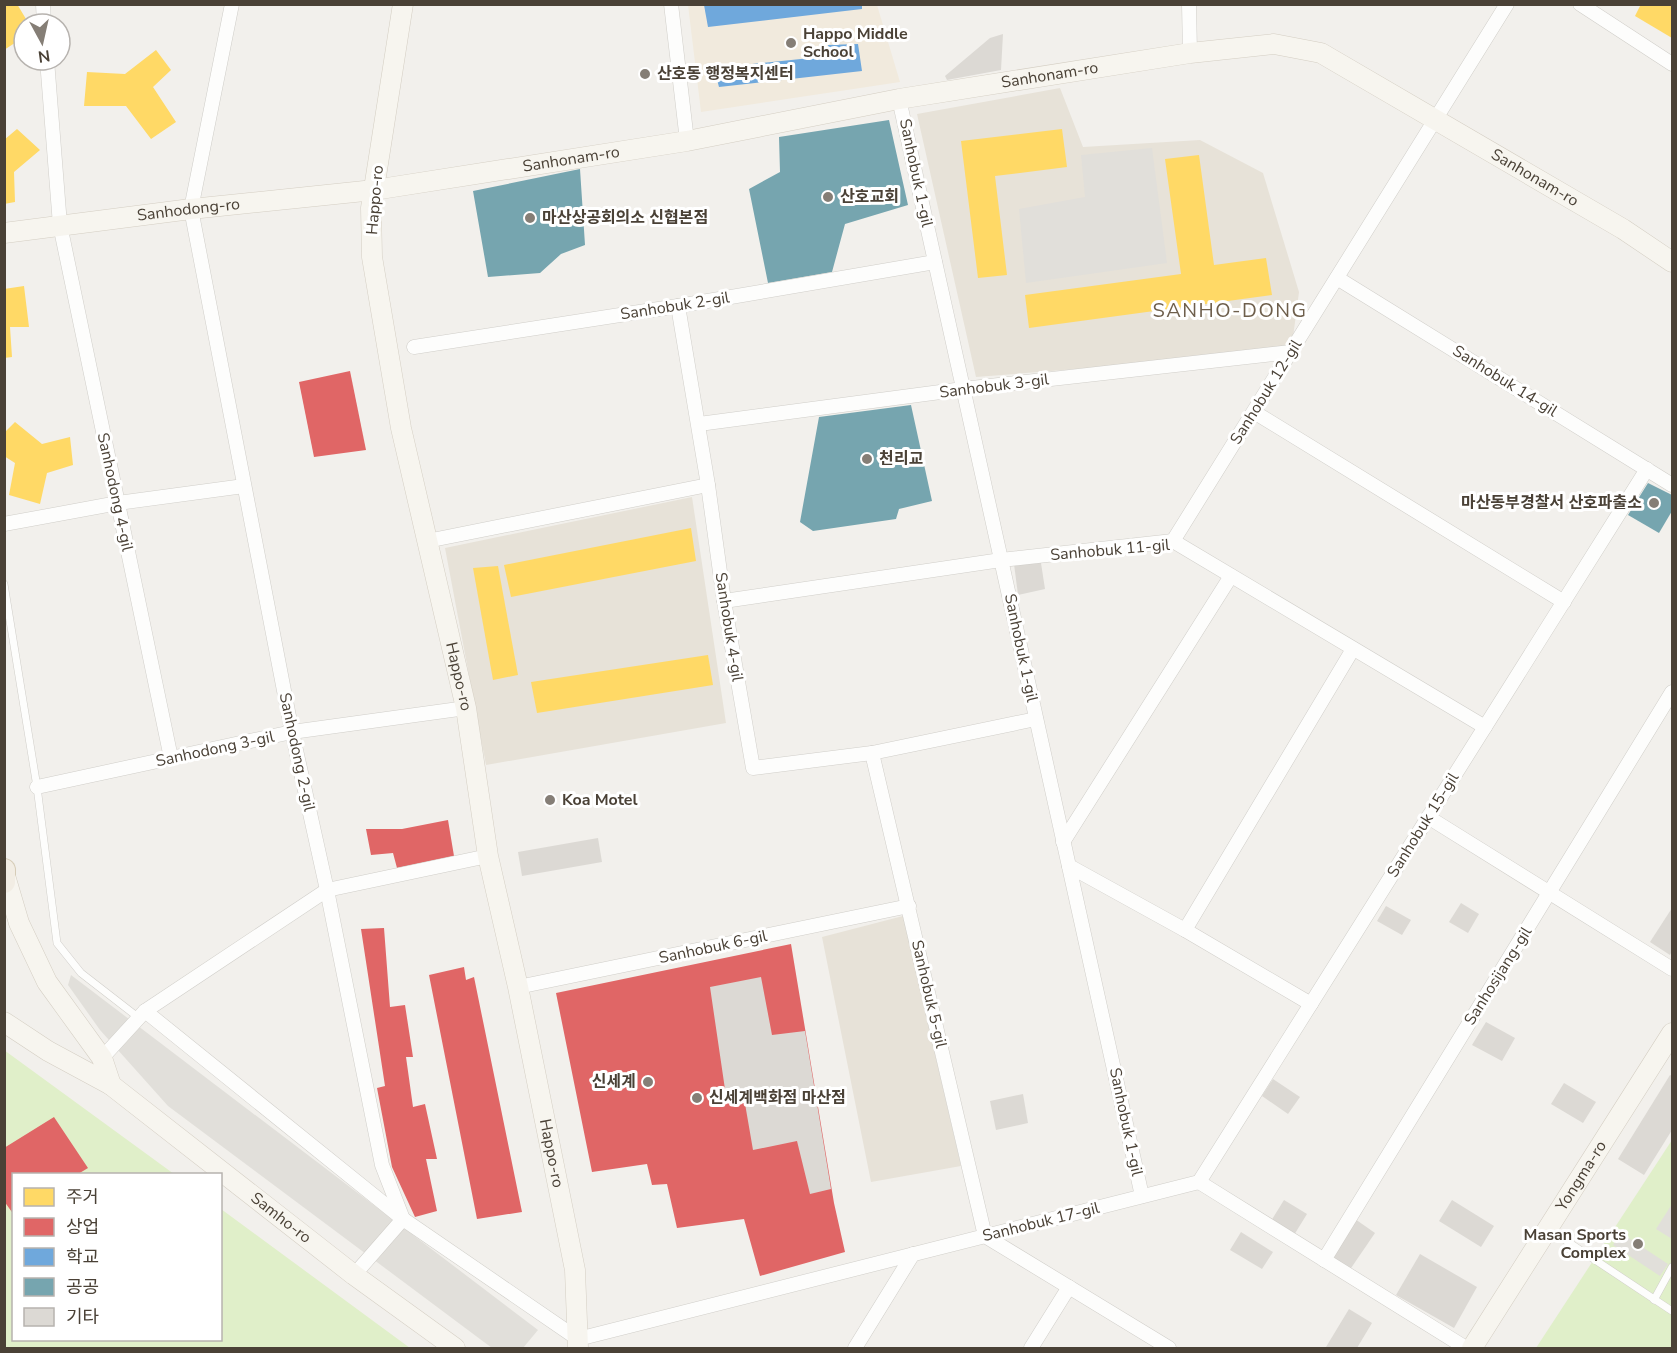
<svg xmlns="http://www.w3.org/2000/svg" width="1677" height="1353" font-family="'Nunito Sans','Noto Sans KR',sans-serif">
<rect width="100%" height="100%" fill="#f2f0ec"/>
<g fill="#e7e2d8">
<polygon points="1060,88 1083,147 1200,140 1263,173 1299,292 1291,352 976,377 917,114"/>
<polygon points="692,497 726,723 486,765 445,548"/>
<polygon points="903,916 961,1166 871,1182 822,937"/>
</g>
<polygon fill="#f1eadd" points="688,5 877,5 900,82 701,112"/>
<g fill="#e0efc9">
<polygon points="4,1050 174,1174 14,1174 14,1340 220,1340 221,1209 410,1348 5,1348"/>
<polygon points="1672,1140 1672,1348 1536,1348"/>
</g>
<g fill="#e1dfda">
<polygon points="1152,148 1167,263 1026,283 1019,209 1085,197 1081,155"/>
<polygon points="71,975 538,1330 523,1348 492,1348 168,1106 100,1030 68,985"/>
<polygon points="1672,1204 1672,1239 1656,1229"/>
<polygon points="1621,1233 1668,1264 1660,1276 1613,1245"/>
</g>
<g fill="#ffd966">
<polygon points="4,4 17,4 29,24 24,24 24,37 4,50"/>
<polygon points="1641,4 1670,4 1672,6 1672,38 1635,16"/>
<polygon points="156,50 171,70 153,87 176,122 151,139 126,106 84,106 87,72 125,74"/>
<polygon points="17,129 40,150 14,172 15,202 4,204 4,140"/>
<polygon points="1062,129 1067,167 995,176 1007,275 978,278 961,141"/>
<polygon points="1199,155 1214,265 1266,258 1272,295 1029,328 1025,295 1181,274 1165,159"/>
<polygon points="24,286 29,327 10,327 12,357 4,358 4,289"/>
<polygon points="15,422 42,444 70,437 73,465 47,473 40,504 9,495 15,463 4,456 4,433"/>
<polygon points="691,528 696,561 511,597 504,565"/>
<polygon points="498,566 518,675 493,680 473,568"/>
<polygon points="708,655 713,685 537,713 531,682"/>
</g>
<g fill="#e06666">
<polygon points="350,371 366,450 314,457 299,382"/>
<polygon points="448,820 454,856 397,868 393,853 371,855 366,829 402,829"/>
<polygon points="384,928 390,1007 405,1005 413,1057 406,1057 413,1107 425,1104 437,1159 426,1159 437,1211 415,1217 392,1167 377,1088 385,1086 361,929"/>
<polygon points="791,944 834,1203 845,1252 760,1276 744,1219 677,1228 667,1184 652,1185 647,1164 592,1172 556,993"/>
<polygon points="464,967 466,980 474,977 522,1212 477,1219 429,975"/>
<polygon points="54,1117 88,1168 78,1174 14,1174 14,1215 4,1201 4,1148"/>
</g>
<g fill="#6fa8dc">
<polygon points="704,5 862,5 862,9 708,27"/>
<polygon points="858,44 862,71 719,87 714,68 830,56 828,45"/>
</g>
<g fill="#76a5af">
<polygon points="889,120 908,205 845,224 832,272 768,283 749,189 780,172 779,137"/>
<polygon points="580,169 585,245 561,254 540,273 488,277 473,191"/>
<polygon points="911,405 932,501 899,509 896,519 813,531 800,522 819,417"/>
<polygon points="1648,483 1672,495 1672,511 1659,533 1628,515"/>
</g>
<g fill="#dcd9d4">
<polygon points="1003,34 1001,70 947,80 945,76 990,38"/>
<polygon points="1041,563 1045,589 1018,595 1014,564"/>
<polygon points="598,838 602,862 522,876 518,852"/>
<polygon points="1461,903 1479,914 1468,933 1449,922"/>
<polygon points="1386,906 1411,920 1402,935 1377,921"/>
<polygon points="1672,908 1672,951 1670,955 1650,942"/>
<polygon points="761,977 772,1035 805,1031 831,1189 810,1194 797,1141 753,1150 743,1092 726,1096 710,987"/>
<polygon points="1486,1022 1515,1038 1502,1061 1472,1045"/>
<polygon points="1670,1075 1672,1076 1672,1130 1644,1175 1618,1159"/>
<polygon points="1273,1079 1300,1097 1288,1114 1262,1096"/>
<polygon points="1564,1083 1596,1102 1583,1123 1551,1104"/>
<polygon points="1023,1094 1028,1123 996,1130 990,1101"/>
<polygon points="1284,1200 1307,1214 1294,1235 1271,1221"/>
<polygon points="1452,1200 1494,1226 1481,1247 1439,1221"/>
<polygon points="1355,1219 1375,1233 1349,1271 1335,1262 1334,1251"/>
<polygon points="1241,1232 1273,1252 1262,1269 1230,1250"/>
<polygon points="1420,1254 1477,1287 1454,1328 1396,1295"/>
<polygon points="1349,1309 1372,1323 1357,1348 1328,1348 1326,1347"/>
</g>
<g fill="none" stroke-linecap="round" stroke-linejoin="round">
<g stroke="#d0cec9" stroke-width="8">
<g id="lane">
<polyline points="4,584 37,787 57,943 81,973 139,1018"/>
<polyline points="1550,1230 1672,1311"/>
<polyline points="1654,1300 1672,1267"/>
</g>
</g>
<g stroke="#d0cec9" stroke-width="15">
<g id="street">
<polyline points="43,4 44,24"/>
<polyline points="232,4 191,209 292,732 327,890 382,1165 403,1219 354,1275"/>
<polyline points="671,4 687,141"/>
<polyline points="1189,4 1190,53"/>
<polyline points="1580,4 1672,64"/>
<polyline points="47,60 60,225 171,758"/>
<polyline points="899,99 1142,1196"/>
<polyline points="1337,278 1672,485"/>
<polyline points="678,306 708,485"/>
<polyline points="414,347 678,306 935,262"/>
<polyline points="1254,412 1564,602"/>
<polyline points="699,424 963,389 1291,352"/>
<polyline points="4,524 118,503 244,486"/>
<polyline points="427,541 708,485 724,601 753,768 872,753 1036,719"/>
<polyline points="1173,541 1507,4"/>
<polyline points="724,601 1001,560 1173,541 1485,727"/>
<polyline points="872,753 985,1236 1169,1348"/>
<polyline points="37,787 292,732 466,708"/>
<polyline points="1428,817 1672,969"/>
<polyline points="1063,842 1231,576"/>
<polyline points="1069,866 1185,930 1311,1004"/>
<polyline points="1185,930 1353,649"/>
<polyline points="518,987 909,906"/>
<polyline points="145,1011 403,1219 578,1339 1199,1182 1466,1348"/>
<polyline points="102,1058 145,1011 327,890 488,856"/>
<polyline points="1199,1182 1647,469"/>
<polyline points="1324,1260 1672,692"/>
<polyline points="855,1348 913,1254"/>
<polyline points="1031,1348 1069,1287"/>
</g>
</g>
<g stroke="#d4cec3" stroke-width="21">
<g id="secondary">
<path id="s1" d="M403 4 371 208 372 257 401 428 466 708 488 856 518 987 575 1270 578 1348"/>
<path id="s2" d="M4 233 191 209 374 190 687 141 899 99 1190 53 1274 44 1321 53 1623 229 1672 262"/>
<polyline points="6,879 19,923 47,982 102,1058 111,1085"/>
<path id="s3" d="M4 1022 48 1051 111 1085 354 1275 455 1348"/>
<path id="s4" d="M1472 1348 1672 1033"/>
</g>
</g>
<g stroke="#d6ccb7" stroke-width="24">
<polyline id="primary" points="4,870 4,882"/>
</g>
<use href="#lane" stroke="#fdfdfc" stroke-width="7"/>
<use href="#street" stroke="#fdfdfc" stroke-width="14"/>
<use href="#secondary" stroke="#f7f5ef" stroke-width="20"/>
<use href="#primary" stroke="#f2ede4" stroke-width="22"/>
</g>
<g fill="#857e76" stroke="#fff" stroke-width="2">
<circle cx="791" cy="43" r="6"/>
<circle cx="645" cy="74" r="6"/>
<circle cx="828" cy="197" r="6"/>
<circle cx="530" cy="218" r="6"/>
<circle cx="867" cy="459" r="6"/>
<circle cx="1654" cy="503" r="6"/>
<circle cx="550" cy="800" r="6"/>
<circle cx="648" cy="1082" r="6"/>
<circle cx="697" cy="1098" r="6"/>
<circle cx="1638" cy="1244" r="6"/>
</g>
<g text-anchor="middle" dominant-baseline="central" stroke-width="6" stroke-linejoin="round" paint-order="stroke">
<g font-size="16" font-weight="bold" fill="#4a4136" stroke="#fff" text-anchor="start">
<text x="803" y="34">Happo Middle<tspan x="803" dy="18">School</tspan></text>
<text x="657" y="74">산호동 행정복지센터</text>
<text x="840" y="197">산호교회</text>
<text x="542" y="218">마산상공회의소 신협본점</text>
<text x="879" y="459">천리교</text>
<text x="1642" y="503" text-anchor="end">마산동부경찰서 산호파출소</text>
<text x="562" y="800">Koa Motel</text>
<text x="636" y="1082" text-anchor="end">신세계</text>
<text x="709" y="1098">신세계백화점 마산점</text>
<text x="1626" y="1235" text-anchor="end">Masan Sports<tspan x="1626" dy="18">Complex</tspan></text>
</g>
<g font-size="16" fill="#4a4136" stroke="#fff">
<text stroke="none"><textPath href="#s2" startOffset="1058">Sanhonam-ro</textPath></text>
<text stroke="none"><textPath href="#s2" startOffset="572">Sanhonam-ro</textPath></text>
<text transform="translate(916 173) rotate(78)">Sanhobuk 1-gil</text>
<text stroke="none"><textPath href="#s2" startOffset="1580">Sanhonam-ro</textPath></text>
<text transform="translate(375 200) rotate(-85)">Happo-ro</text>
<text stroke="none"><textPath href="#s2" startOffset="186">Sanhodong-ro</textPath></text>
<text transform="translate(675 306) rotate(-9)">Sanhobuk 2-gil</text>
<text transform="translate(1505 381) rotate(32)">Sanhobuk 14-gil</text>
<text transform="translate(994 386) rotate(-7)">Sanhobuk 3-gil</text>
<text transform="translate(1266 392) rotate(-58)">Sanhobuk 12-gil</text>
<text transform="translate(115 492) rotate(78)">Sanhodong 4-gil</text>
<text transform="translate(1110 550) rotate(-5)">Sanhobuk 11-gil</text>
<text transform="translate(729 627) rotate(81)">Sanhobuk 4-gil</text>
<text transform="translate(1021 648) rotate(78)">Sanhobuk 1-gil</text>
<text stroke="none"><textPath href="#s1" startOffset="684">Happo-ro</textPath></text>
<text transform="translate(215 749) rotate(-12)">Sanhodong 3-gil</text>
<text transform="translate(297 752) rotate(78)">Sanhodong 2-gil</text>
<text transform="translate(1423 825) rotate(-58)">Sanhobuk 15-gil</text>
<text transform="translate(713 947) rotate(-12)">Sanhobuk 6-gil</text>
<text transform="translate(1498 976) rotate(-58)">Sanhosijang-gil</text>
<text transform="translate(929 994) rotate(77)">Sanhobuk 5-gil</text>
<text transform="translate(1126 1122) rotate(78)">Sanhobuk 1-gil</text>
<text stroke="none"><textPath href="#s1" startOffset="1170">Happo-ro</textPath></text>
<text stroke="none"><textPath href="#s4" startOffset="204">Yongma-ro</textPath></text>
<text stroke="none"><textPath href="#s3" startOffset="340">Samho-ro</textPath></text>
<text transform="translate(1041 1222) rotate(-14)">Sanhobuk 17-gil</text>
</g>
<g font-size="20" letter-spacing="1.5" fill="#6e5f4c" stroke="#fff">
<text x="1230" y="310">SANHO-DONG</text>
</g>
</g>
<rect width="1677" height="1353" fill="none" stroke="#4a4136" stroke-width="12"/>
<rect x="12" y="1173" width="210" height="168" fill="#ffffff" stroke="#b7b3af" stroke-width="1.5"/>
<rect x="24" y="1188" width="30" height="18" fill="#ffd966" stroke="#b7b3af" stroke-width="1.5"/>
<text x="66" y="1203" font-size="18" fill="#4a4136">주거</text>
<rect x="24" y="1218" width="30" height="18" fill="#e06666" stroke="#b7b3af" stroke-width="1.5"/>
<text x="66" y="1233" font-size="18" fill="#4a4136">상업</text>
<rect x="24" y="1248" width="30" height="18" fill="#6fa8dc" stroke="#b7b3af" stroke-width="1.5"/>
<text x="66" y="1263" font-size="18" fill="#4a4136">학교</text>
<rect x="24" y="1278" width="30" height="18" fill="#76a5af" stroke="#b7b3af" stroke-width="1.5"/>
<text x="66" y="1293" font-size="18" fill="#4a4136">공공</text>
<rect x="24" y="1308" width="30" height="18" fill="#dcd9d4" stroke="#b7b3af" stroke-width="1.5"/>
<text x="66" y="1323" font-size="18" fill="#4a4136">기타</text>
<g transform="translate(42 42) rotate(172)"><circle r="28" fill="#ffffff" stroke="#b7b3af" stroke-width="1.5"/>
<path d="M0-4.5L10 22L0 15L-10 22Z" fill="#857e76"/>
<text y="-9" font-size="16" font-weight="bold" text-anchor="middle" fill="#4a4136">N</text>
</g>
</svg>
